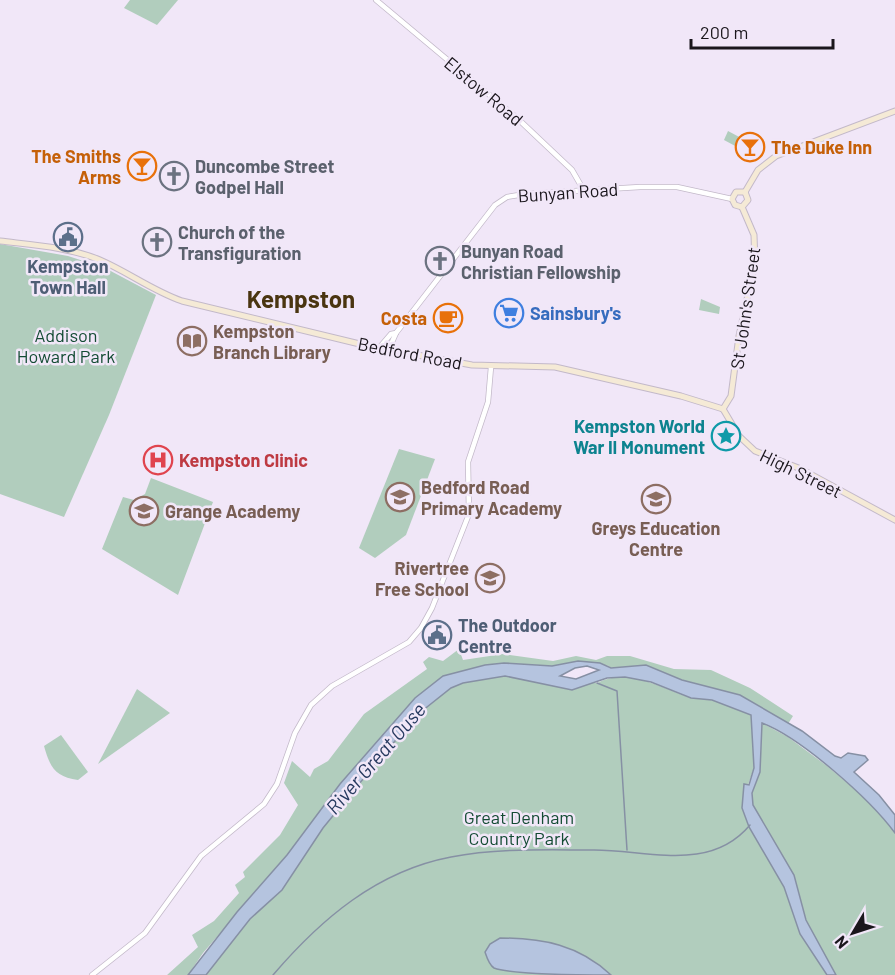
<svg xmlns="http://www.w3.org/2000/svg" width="895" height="975" font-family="Barlow,sans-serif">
<rect width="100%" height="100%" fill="#f1e7f8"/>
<g fill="#b1cdbd">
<polygon points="130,0 178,0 157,25 124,8"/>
<polygon points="728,131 743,139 739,148 724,140"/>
<polygon points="0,244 68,256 105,268 156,295 109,415 64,517 0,494"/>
<polygon points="701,299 720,307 719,314 699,310"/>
<polygon points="399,449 435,459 406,535 375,558 359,548"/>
<polygon points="151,478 213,502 178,595 102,549 123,497 134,500 145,494"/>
<polygon points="459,649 463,660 503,654 553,661 576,656 596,660 607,656 630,656 674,669 711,670 750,688 793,716 788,724 740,695 682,680 646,665 610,668 609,666 578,661 552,666 504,663 485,665 467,670 415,698 340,784 287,855 203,953 188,975 167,975 198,947 192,935 214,921 239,893 235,885 245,877 243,872 280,835 298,805 284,783 292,761 310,777 314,769 328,761 364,714 427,669 423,662 429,657 443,661"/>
<path d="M505 676 597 683C627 667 659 687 688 697 695 700 703 698 711 700 725 703 738 710 751 715L754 768 748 785H744L742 808 749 827 784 887 800 934 827 975H206L250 919 282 890 323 828 386 751 422 711 451 688 462 683Z"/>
<polygon points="137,689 170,713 98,764"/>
<polygon points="762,723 788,737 827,766 871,803 895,833 895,975 836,975 806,920 794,875 753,805 752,793 760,772"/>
<path d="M61 735 88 772 78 780C55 777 50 767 44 746Z"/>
</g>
<g fill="#b5c4df" stroke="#8690a4" stroke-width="1.5" fill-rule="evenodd">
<path d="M578 661 600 663 611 668 646 665 682 680 740 695 802 731 835 756 841 758 848 753 865 756 868 760 854 772 879 795 895 815V833C869 798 801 738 762 723L760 772 752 793 753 805 794 875 806 920 836 975H827L800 934 784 887 749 827 742 808 744 784 749 785 754 768 751 715 712 700 691 698 651 682 625 677 607 678 572 690 505 676 463 683 451 688 422 711 386 751 323 828 282 890 250 919 206 975H188L237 912 287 855 340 784 415 698 443 676 485 665 504 663 552 666ZM587 666 599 670 576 679 560 676 575 668Z"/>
<path d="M500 938C543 938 579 945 611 975 586 975 513 975 494 968 489 965 487 958 485 952L490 944Z"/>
</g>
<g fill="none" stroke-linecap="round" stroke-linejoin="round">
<g stroke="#8690a4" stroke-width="1.5">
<polyline points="597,683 617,691 627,850"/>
<path d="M273 975C321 919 377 871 451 857 497 848 545 850 592 850 645 849 709 874 750 825"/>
</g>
<g stroke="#c3b9c9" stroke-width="6">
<g id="tertiary">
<polyline points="376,0 517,118 572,170 583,189"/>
<polyline points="379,348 391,334 396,333"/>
<polyline points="389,349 396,333 495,205 507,197 525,194 640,187 677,187 732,199"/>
<polyline points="92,975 145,933 201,856 264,804 277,784 295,733 311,705 332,686 409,642 421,628 432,608 469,514 468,462 488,402 491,367"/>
</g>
</g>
<g stroke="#c3b9c9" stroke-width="7">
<g id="secondary">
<polyline points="745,192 758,170 776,156 895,111"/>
<polyline points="742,207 735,205 732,199 736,192 745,192"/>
<polyline points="742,207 748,200 745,192"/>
<path d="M0 241C33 245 68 247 100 260 128 272 153 291 182 301L368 346 472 365 555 367 681 396 723 409"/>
<polyline points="723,409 739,436 755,451 801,469 895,520"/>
<polyline points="723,409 731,396 739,336 755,263 754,235 742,207"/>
</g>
</g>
<use href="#tertiary" stroke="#fff" stroke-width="4.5"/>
<use href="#secondary" stroke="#f5ead6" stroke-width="5"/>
</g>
<defs>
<g id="bar-ring" transform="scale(1.5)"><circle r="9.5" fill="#f1e7f8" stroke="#e8710a" stroke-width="1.5"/><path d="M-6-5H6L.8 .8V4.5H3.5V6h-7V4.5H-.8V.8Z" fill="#e8710a"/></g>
<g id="church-ring" transform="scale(1.5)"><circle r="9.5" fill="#f1e7f8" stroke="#6b7280" stroke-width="1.5"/><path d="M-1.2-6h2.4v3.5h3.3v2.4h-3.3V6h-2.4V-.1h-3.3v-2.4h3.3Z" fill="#6b7280"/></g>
<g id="civic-ring" transform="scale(1.5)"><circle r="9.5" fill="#f1e7f8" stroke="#5c6f8a" stroke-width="1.5"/><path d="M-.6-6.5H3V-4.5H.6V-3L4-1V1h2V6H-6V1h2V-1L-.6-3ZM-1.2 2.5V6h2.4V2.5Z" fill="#5c6f8a"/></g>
<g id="supermarket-ring" transform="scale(1.5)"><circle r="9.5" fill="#f1e7f8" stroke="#3f7fe0" stroke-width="1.5"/><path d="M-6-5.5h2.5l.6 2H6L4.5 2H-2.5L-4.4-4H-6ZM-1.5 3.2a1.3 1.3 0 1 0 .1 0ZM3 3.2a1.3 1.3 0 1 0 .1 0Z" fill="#3f7fe0"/></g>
<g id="cafe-ring" transform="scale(1.5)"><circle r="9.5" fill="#f1e7f8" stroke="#e8710a" stroke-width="1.5"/><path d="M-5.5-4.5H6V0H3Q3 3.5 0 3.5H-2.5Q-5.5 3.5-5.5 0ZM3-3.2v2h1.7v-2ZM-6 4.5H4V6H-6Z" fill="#e8710a"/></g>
<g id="library-ring" transform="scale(1.5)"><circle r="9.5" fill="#f1e7f8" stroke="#8d6e63" stroke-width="1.5"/><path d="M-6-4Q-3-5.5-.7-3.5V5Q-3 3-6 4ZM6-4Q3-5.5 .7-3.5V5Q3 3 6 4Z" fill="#8d6e63"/></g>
<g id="sight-ring" transform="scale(1.5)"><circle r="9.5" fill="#f1e7f8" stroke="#0f9aa8" stroke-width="1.5"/><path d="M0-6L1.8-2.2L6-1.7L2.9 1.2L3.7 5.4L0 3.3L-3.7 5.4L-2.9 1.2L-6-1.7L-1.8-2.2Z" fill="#0f9aa8"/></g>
<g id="hospital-ring" transform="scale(1.5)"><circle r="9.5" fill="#f1e7f8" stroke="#e0444e" stroke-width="1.5"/><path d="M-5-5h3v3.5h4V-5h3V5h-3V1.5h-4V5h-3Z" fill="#e0444e"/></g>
<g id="school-ring" transform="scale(1.5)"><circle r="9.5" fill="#f1e7f8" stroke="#8d6e63" stroke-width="1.5"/><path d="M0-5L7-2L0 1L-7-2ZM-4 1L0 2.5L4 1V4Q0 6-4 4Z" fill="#8d6e63"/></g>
</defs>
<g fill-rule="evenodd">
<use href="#bar-ring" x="750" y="147"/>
<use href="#bar-ring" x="142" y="166"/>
<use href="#church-ring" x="174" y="176"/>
<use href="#civic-ring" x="68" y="237"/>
<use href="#church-ring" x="157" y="242"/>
<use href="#church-ring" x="440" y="261"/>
<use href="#supermarket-ring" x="509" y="313"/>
<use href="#cafe-ring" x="448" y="318"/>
<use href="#library-ring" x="192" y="341"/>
<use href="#sight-ring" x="726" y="436"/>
<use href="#hospital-ring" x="158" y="460"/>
<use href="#school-ring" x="400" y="497"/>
<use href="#school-ring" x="656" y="499"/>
<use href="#school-ring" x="144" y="511"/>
<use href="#school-ring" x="490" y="578"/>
<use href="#civic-ring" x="437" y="635"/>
</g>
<g text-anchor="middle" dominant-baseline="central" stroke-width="5" stroke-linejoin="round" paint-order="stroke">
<g font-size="18" fill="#1a161c" stroke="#f1e7f8">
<text transform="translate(484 91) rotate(40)">Elstow Road</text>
<text transform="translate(568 192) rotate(-4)">Bunyan Road</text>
<text transform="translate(745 308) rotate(-82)">St John's Street</text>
<text transform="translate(410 353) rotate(11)">Bedford Road</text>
<text transform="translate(801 473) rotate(26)">High Street</text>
</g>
<g font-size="18" font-weight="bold" fill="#c56008" stroke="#f1e7f8" text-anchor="end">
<text x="771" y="147" text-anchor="start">The Duke Inn</text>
<text x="121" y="156">The Smiths<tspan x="121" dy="21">Arms</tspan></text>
<text x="427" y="318">Costa</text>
</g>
<g font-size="18" font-weight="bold" fill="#5b616d" stroke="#f1e7f8" text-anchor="start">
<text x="195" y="166">Duncombe Street<tspan x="195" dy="21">Godpel Hall</tspan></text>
<text x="178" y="232">Church of the<tspan x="178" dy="21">Transfiguration</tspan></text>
<text x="461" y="251">Bunyan Road<tspan x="461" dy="21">Christian Fellowship</tspan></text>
</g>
<g font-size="18" font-weight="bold" fill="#4e5e75" stroke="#f1e7f8">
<text x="68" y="266">Kempston<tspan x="68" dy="21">Town Hall</tspan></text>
<text x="458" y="625" text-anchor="start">The Outdoor<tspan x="458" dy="21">Centre</tspan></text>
</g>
<g font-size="18" font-weight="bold" fill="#366cbe" stroke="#f1e7f8" text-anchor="start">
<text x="530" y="313">Sainsbury's</text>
</g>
<g font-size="18" font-weight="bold" fill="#785e54" stroke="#f1e7f8" text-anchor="start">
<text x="213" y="331">Kempston<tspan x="213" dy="21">Branch Library</tspan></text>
<text x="421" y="487">Bedford Road<tspan x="421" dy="21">Primary Academy</tspan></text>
<text x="165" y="511">Grange Academy</text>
<text x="656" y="528" text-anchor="middle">Greys Education<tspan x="656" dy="21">Centre</tspan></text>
<text x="469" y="568" text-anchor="end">Rivertree<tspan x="469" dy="21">Free School</tspan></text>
</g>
<g font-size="18" fill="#134b33" stroke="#f1e7f8">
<text x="66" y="335">Addison<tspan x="66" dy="21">Howard Park</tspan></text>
<text x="519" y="817">Great Denham<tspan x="519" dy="21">Country Park</tspan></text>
</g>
<g font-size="18" font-weight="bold" fill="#0d838f" stroke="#f1e7f8" text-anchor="end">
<text x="705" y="426">Kempston World<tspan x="705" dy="21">War II Monument</tspan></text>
</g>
<g font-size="18" font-weight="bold" fill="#be3a42" stroke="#f1e7f8" text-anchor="start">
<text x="179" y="460">Kempston Clinic</text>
</g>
<g font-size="20" font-style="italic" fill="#26395f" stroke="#f1e7f8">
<text transform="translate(375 758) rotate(-49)">River Great Ouse</text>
</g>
<g font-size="24" font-weight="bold" fill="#4a3510" stroke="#f1e7f8">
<text x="301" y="298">Kempston</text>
</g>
</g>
<g transform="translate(853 933) rotate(231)" stroke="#f1e7f8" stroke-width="4.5" paint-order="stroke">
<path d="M0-4.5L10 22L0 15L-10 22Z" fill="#1a161c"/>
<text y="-9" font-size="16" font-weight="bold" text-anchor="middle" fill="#1a161c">N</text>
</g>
<path d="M691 39v9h142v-9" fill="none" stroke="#1a161c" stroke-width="3"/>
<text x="700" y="39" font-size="18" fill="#1a161c" stroke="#f1e7f8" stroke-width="4.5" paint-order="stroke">200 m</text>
</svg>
